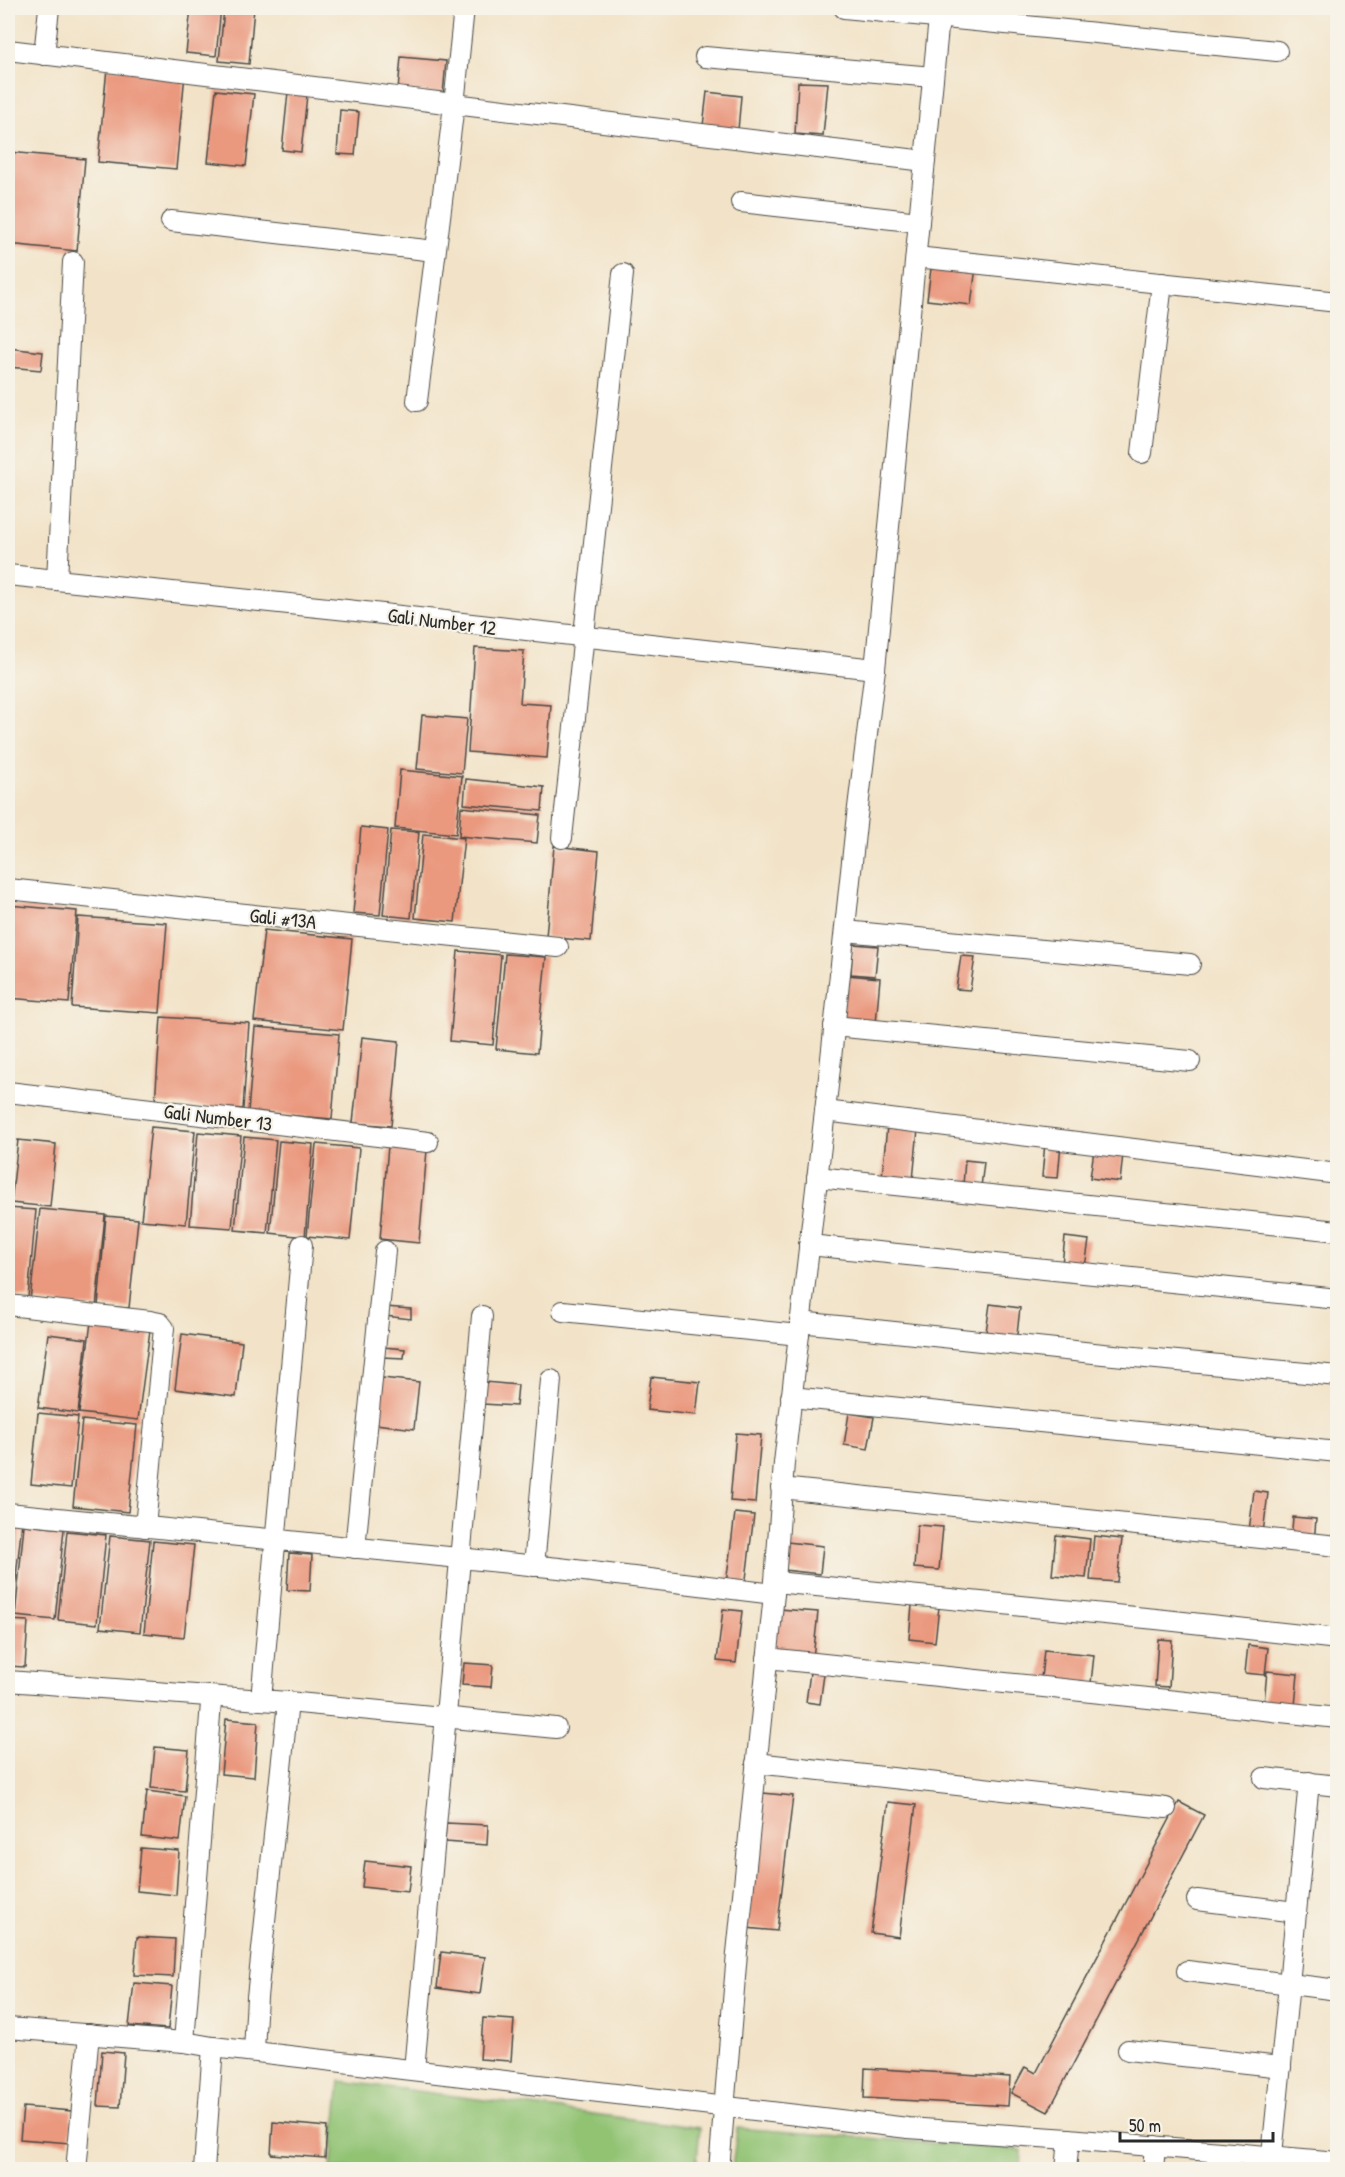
<svg xmlns="http://www.w3.org/2000/svg" width="1345" height="2177" font-family="'Patrick Hand',sans-serif">
<rect width="100%" height="100%" fill="#f7f3e8"/>
<filter id="ink" filterUnits="userSpaceOnUse"><feTurbulence type="fractalNoise" baseFrequency=".0167" numOctaves="2"/><feDisplacementMap in="SourceGraphic" scale="12" xChannelSelector="R" yChannelSelector="G"/><feConvolveMatrix kernelMatrix="1 2 1 2 8 2 1 2 1" color-interpolation-filters="sRGB"/></filter>
<filter id="wash" filterUnits="userSpaceOnUse"><feTurbulence type="fractalNoise" baseFrequency=".008" numOctaves="4" result="noise"/><feDisplacementMap in="SourceGraphic" scale="24" xChannelSelector="R" yChannelSelector="G"/><feGaussianBlur stdDeviation="1.35" result="paint"/><feColorMatrix in="noise" values="0 0 0 0 0 0 0 0 0 0 0 0 0 0 0 0 0 1.4 0 .05"/><feComposite in="paint" operator="in"/></filter>
<g filter="url(#wash)">
<rect width="100%" height="100%" fill="#f2e3c8"/>
<g fill="#91c373" stroke="#5e774f" stroke-width="1.5">
<polygon points="340,2081 700,2128 696,2169 331,2169"/>
<polygon points="737,2128 1022,2150 1021,2169 732,2169"/>
</g>
<g id="blocks">
<g fill="#ea987e">
<polygon points="191,8 221,8 216,56 186,53"/>
<polygon points="224,8 254,8 249,64 219,61"/>
<polygon points="401,57 446,61 443,94 398,90"/>
<polygon points="107,68 185,74 176,169 98,162"/>
<polygon points="798,82 828,83 823,136 795,134"/>
<polygon points="216,90 254,94 246,166 208,162"/>
<polygon points="288,92 307,95 301,152 282,150"/>
<polygon points="707,92 741,96 738,130 703,126"/>
<polygon points="340,110 359,112 355,155 337,154"/>
<polygon points="8,152 85,159 77,251 8,244"/>
<polygon points="932,261 976,267 971,305 927,300"/>
<polygon points="8,348 43,352 41,370 8,367"/>
<polygon points="475,648 524,651 520,703 551,705 547,758 468,752"/>
<polygon points="422,715 467,719 462,773 417,769"/>
<polygon points="400,770 462,776 456,834 395,828"/>
<polygon points="466,779 544,787 542,811 464,804"/>
<polygon points="461,807 540,815 537,843 459,836"/>
<polygon points="361,827 388,830 380,915 353,913"/>
<polygon points="391,830 419,832 411,918 383,915"/>
<polygon points="423,834 464,838 455,922 415,918"/>
<polygon points="554,846 599,851 591,941 546,937"/>
<polygon points="8,905 77,911 69,1003 8,998"/>
<polygon points="78,917 167,923 160,1013 72,1007"/>
<polygon points="264,930 352,939 343,1030 254,1021"/>
<polygon points="853,944 878,946 875,976 851,974"/>
<polygon points="458,951 501,955 493,1045 450,1041"/>
<polygon points="505,954 546,957 537,1053 496,1049"/>
<polygon points="961,956 975,957 970,990 956,989"/>
<polygon points="846,975 880,978 876,1024 841,1021"/>
<polygon points="161,1017 249,1023 243,1109 155,1103"/>
<polygon points="255,1027 339,1034 332,1119 248,1112"/>
<polygon points="362,1037 399,1041 391,1126 353,1123"/>
<polygon points="887,1126 918,1129 913,1180 882,1177"/>
<polygon points="151,1127 195,1131 186,1224 141,1220"/>
<polygon points="198,1132 241,1136 232,1228 190,1225"/>
<polygon points="244,1137 276,1140 267,1233 235,1230"/>
<polygon points="18,1140 56,1144 50,1207 11,1203"/>
<polygon points="279,1141 313,1144 305,1237 270,1233"/>
<polygon points="1045,1142 1061,1143 1058,1178 1042,1177"/>
<polygon points="316,1144 359,1148 350,1240 307,1236"/>
<polygon points="388,1146 427,1150 419,1243 380,1239"/>
<polygon points="1094,1150 1123,1154 1120,1182 1090,1178"/>
<polygon points="965,1160 984,1162 981,1187 963,1185"/>
<polygon points="8,1208 36,1210 28,1298 8,1296"/>
<polygon points="40,1209 105,1215 96,1308 30,1301"/>
<polygon points="106,1216 138,1219 129,1308 98,1306"/>
<polygon points="1065,1237 1089,1240 1085,1267 1062,1264"/>
<polygon points="990,1304 1020,1308 1016,1343 985,1339"/>
<polygon points="385,1307 411,1309 411,1319 385,1316"/>
<polygon points="91,1322 150,1330 138,1420 79,1413"/>
<polygon points="48,1334 87,1339 78,1413 38,1408"/>
<polygon points="182,1334 242,1342 236,1397 175,1389"/>
<polygon points="383,1347 405,1349 404,1358 382,1357"/>
<polygon points="651,1377 700,1382 696,1415 647,1410"/>
<polygon points="382,1378 419,1382 414,1429 376,1424"/>
<polygon points="485,1382 518,1385 516,1406 483,1404"/>
<polygon points="38,1413 78,1417 71,1488 31,1484"/>
<polygon points="849,1413 874,1417 868,1449 844,1445"/>
<polygon points="82,1420 137,1425 128,1512 73,1506"/>
<polygon points="736,1433 761,1435 755,1503 730,1501"/>
<polygon points="1254,1491 1268,1493 1263,1533 1249,1531"/>
<polygon points="735,1513 754,1515 745,1587 726,1584"/>
<polygon points="1293,1517 1316,1519 1314,1543 1291,1541"/>
<polygon points="8,1520 22,1522 12,1613 8,1612"/>
<polygon points="24,1525 64,1529 55,1620 15,1616"/>
<polygon points="917,1525 943,1527 939,1570 914,1568"/>
<polygon points="67,1531 106,1535 97,1624 58,1620"/>
<polygon points="1056,1535 1090,1539 1086,1578 1052,1575"/>
<polygon points="110,1536 150,1540 140,1632 100,1628"/>
<polygon points="1094,1536 1122,1539 1117,1582 1090,1580"/>
<polygon points="153,1541 194,1545 184,1637 144,1633"/>
<polygon points="787,1542 823,1546 820,1574 784,1570"/>
<polygon points="289,1553 312,1555 310,1591 287,1590"/>
<polygon points="912,1605 939,1607 935,1642 909,1639"/>
<polygon points="723,1609 742,1611 736,1663 717,1661"/>
<polygon points="779,1609 818,1612 813,1658 774,1654"/>
<polygon points="8,1620 28,1621 25,1667 8,1666"/>
<polygon points="1158,1639 1172,1640 1169,1687 1155,1686"/>
<polygon points="1248,1645 1268,1648 1265,1675 1245,1673"/>
<polygon points="1044,1650 1094,1655 1091,1683 1041,1678"/>
<polygon points="464,1663 493,1665 491,1687 462,1685"/>
<polygon points="811,1665 825,1667 820,1704 806,1702"/>
<polygon points="1267,1671 1298,1674 1295,1706 1264,1704"/>
<polygon points="226,1719 258,1722 254,1777 221,1774"/>
<polygon points="155,1747 189,1750 185,1791 151,1788"/>
<polygon points="147,1791 185,1796 180,1841 142,1837"/>
<polygon points="763,1793 793,1796 777,1931 747,1928"/>
<polygon points="888,1802 916,1805 899,1937 871,1933"/>
<polygon points="1179,1802 1204,1815 1048,2112 1011,2093 1025,2067 1036,2073"/>
<polygon points="446,1823 488,1825 487,1845 445,1842"/>
<polygon points="141,1848 179,1851 176,1895 137,1891"/>
<polygon points="365,1861 411,1866 408,1892 362,1887"/>
<polygon points="137,1937 175,1939 173,1977 134,1975"/>
<polygon points="441,1952 485,1957 480,1994 437,1988"/>
<polygon points="134,1983 172,1986 168,2029 129,2026"/>
<polygon points="483,2018 514,2020 511,2061 480,2059"/>
<polygon points="102,2051 124,2053 120,2107 98,2106"/>
<polygon points="865,2068 1010,2077 1008,2106 864,2098"/>
<polygon points="23,2107 72,2111 70,2143 20,2139"/>
<polygon points="273,2122 327,2127 325,2158 271,2154"/>
</g>
</g>
</g>
<g filter="url(#ink)">
<use href="#blocks" fill-opacity="0" stroke="#494743" stroke-width="1.5"/>
<g fill="none" stroke-linecap="round" stroke-linejoin="round">
<g stroke="#494743" stroke-width="22">
<g id="minor">
<polyline points="844,8 1277,51"/>
<polyline points="8,50 925,161"/>
<polyline points="44,55 49,8"/>
<polyline points="705,57 933,77"/>
<polyline points="741,202 919,222"/>
<polyline points="171,221 435,251"/>
<polyline points="916,257 1338,302"/>
<polyline points="417,401 454,105 464,8"/>
<polyline points="1142,453 1162,283"/>
<polyline points="8,575 347,610 875,669"/>
<polyline points="57,580 73,262"/>
<polyline points="562,838 623,274"/>
<polyline points="8,889 558,947"/>
<polyline points="845,931 1190,964"/>
<polyline points="834,1026 1190,1061"/>
<polyline points="8,1092 428,1142"/>
<polyline points="825,1111 1338,1174"/>
<polyline points="817,1177 1338,1231"/>
<polyline points="809,1245 1338,1299"/>
<polyline points="8,1305 150,1321 160,1323 164,1328 145,1527"/>
<polyline points="563,1311 799,1335"/>
<polyline points="800,1322 1103,1354 1338,1376"/>
<polyline points="791,1397 1338,1452"/>
<polyline points="781,1488 1338,1546"/>
<polyline points="8,1513 559,1568 774,1594"/>
<polyline points="355,1548 385,1251"/>
<polyline points="534,1566 551,1380"/>
<polyline points="775,1582 1156,1619 1338,1639"/>
<polyline points="767,1658 1338,1718"/>
<polyline points="8,1681 288,1702 556,1728"/>
<polyline points="261,1700 302,1245"/>
<polyline points="756,1763 1166,1808"/>
<polyline points="1264,1778 1338,1786"/>
<polyline points="1197,1900 1296,1912"/>
<polyline points="1187,1971 1338,1990"/>
<polyline points="8,2028 184,2042 213,2047 908,2128 1069,2139 1338,2162"/>
<polyline points="184,2042 211,1703 214,1697"/>
<polyline points="1128,2050 1281,2067"/>
<polyline points="254,2051 257,1997 288,1702"/>
<polyline points="414,2070 482,1316"/>
<polyline points="1272,2155 1309,1782"/>
<polyline points="76,2170 89,2034"/>
<polyline points="204,2170 213,2047"/>
<polyline points="719,2170 737,1953 774,1594 784,1463 829,1077 856,824 875,669 940,8"/>
<polyline points="1066,2170 1069,2139"/>
<polyline points="1153,2170 1155,2146"/>
</g>
</g>
<use href="#minor" stroke="#fff" stroke-width="20"/>
</g>
</g>
<g text-anchor="middle" dominant-baseline="central" stroke-width="4.5" stroke-linejoin="round" paint-order="stroke">
<g font-size="20" fill="#2b2b2b" stroke="#f7f3e8">
<text transform="translate(442 621) rotate(7)">Gali Number 12</text>
<text transform="translate(283 918) rotate(6)">Gali #13A</text>
<text transform="translate(218 1117) rotate(7)">Gali Number 13</text>
</g>
</g>
<rect width="1345" height="2177" fill="none" stroke="#f7f3e8" stroke-width="30"/>
<path d="M1120 2132v9h153v-9" fill="none" stroke="#2b2b2b" stroke-width="3"/>
<text x="1129" y="2132" font-size="18" fill="#2b2b2b" stroke="#f7f3e8" stroke-width="4.5" paint-order="stroke">50 m</text>
</svg>
